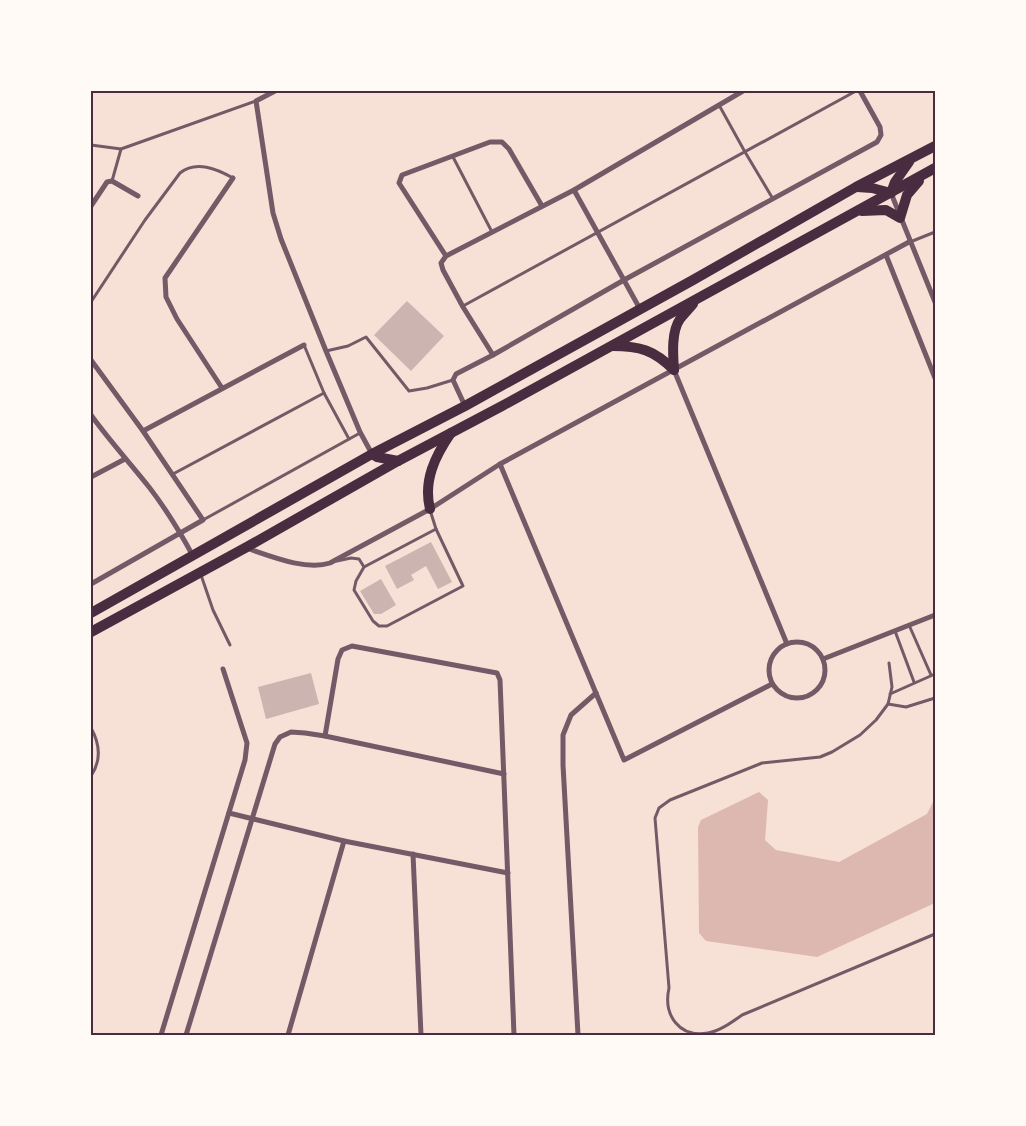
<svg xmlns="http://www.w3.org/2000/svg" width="1026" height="1126" font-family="'Source Serif 4',serif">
<rect width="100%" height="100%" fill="#f7e1d7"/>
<polygon fill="#dcb8b0" points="759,792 768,800 765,840 776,850 839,862 927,814 935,798 935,903 817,957 706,941 699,933 698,827 701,820"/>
<g fill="#ccb4b1">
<polygon points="407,301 444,336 411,371 374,335"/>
<polygon points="431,542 452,582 438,589 426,566 411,575 414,580 397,589 385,566"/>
<polygon points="381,579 396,605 381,614 374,614 360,591"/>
<polygon points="311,673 319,704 266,719 258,687"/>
</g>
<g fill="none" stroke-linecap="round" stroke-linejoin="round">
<g stroke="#755966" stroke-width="3">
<polyline points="719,105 745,152 773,199"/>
<polyline points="91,145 121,149 256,101"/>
<polyline points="453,157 492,232"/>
<polyline points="112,181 121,149"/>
<polyline points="910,242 935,232"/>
<path d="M91 302 145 220 180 173C196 160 217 169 233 178"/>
<polyline points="463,306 856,91"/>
<polyline points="304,345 324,393 349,439"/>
<polyline points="326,351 348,346 366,337 409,391 427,388 453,380"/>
<polyline points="173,474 324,393"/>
<polyline points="203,520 360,433"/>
<polyline points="337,561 351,558 359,559 364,567 356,581 354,590 373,621 379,626 387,626 463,586 436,529 430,510"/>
<polyline points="364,567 436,529"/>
<polyline points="201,575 213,610 230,645"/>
<polyline points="909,625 931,675"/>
<polyline points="895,631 914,682"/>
<path d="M889 663 892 687 888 704 876 720 860 735 832 752 820 757 762 763 670 800 659 808 655 818 669 988C663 1015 679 1038 708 1033 720 1031 732 1022 742 1015L935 934"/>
<polyline points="890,694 935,674"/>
<polyline points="888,704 906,707 935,698"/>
<path d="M91 728C100 744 101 761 91 776"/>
</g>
<g stroke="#755966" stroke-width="5">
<polyline points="275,91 256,101 273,213 281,239 326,351 360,432 372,454"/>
<polyline points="574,190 640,309"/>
<polyline points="891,193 935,302"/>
<polyline points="91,206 107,182 112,181 138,196"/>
<polyline points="886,255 935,378"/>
<polyline points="446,256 399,183 402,175 490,142 502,142 509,149 542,206"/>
<polyline points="493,355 463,307 443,270 441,263 446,256 574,190 743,91"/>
<polyline points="91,360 143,431 203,520 91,584"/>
<polyline points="674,370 787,644"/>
<polyline points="222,388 177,319 166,297 165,278 233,178"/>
<polyline points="465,406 453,380 456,374 493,355 624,280 877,142 881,135 880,127 860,91"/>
<path d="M91 415C109 440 130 463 149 487 166 509 180 532 193 556"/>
<polyline points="143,431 304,345"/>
<polyline points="500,464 624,760 772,684"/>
<polyline points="91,477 125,459"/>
<path d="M246 548C270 556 306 571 330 563L430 509 500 464 909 242"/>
<circle cx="797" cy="670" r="28"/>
<polyline points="823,659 935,615"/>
<polyline points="325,736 338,659 342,650 352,646 497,673 500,680 514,1035"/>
<polyline points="229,813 344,841 508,873"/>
<polyline points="413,854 421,1035"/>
<polyline points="161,1035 245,760 247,743 223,669"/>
<polyline points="186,1035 275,744 280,737 291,732 305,733 325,736 504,774"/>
<polyline points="288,1035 344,841"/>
<polyline points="578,1035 563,765 563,735 571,715 596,693"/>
</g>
<g stroke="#4a2c40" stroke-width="10">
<polyline points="857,187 872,188 891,193"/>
<polyline points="891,193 895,182 909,162"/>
<polyline points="862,211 886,210 900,218 907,195 919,181"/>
<path d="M612 346C640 346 654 350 674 370"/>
<path d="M674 370C673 355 671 332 680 319 684 314 689 309 693 304"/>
<polyline points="372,454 377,457 398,461"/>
<path d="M430 509C423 481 435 456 451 433"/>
<polyline points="91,613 372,454 465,406 693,280 856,187 935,146"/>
<polyline points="91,632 245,548 398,461 502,406 935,168"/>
</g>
</g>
<rect width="1026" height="1126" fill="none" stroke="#fffaf5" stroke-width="185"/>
<rect x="92" y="92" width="842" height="942" fill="none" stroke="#4a2c40" stroke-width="2"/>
</svg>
